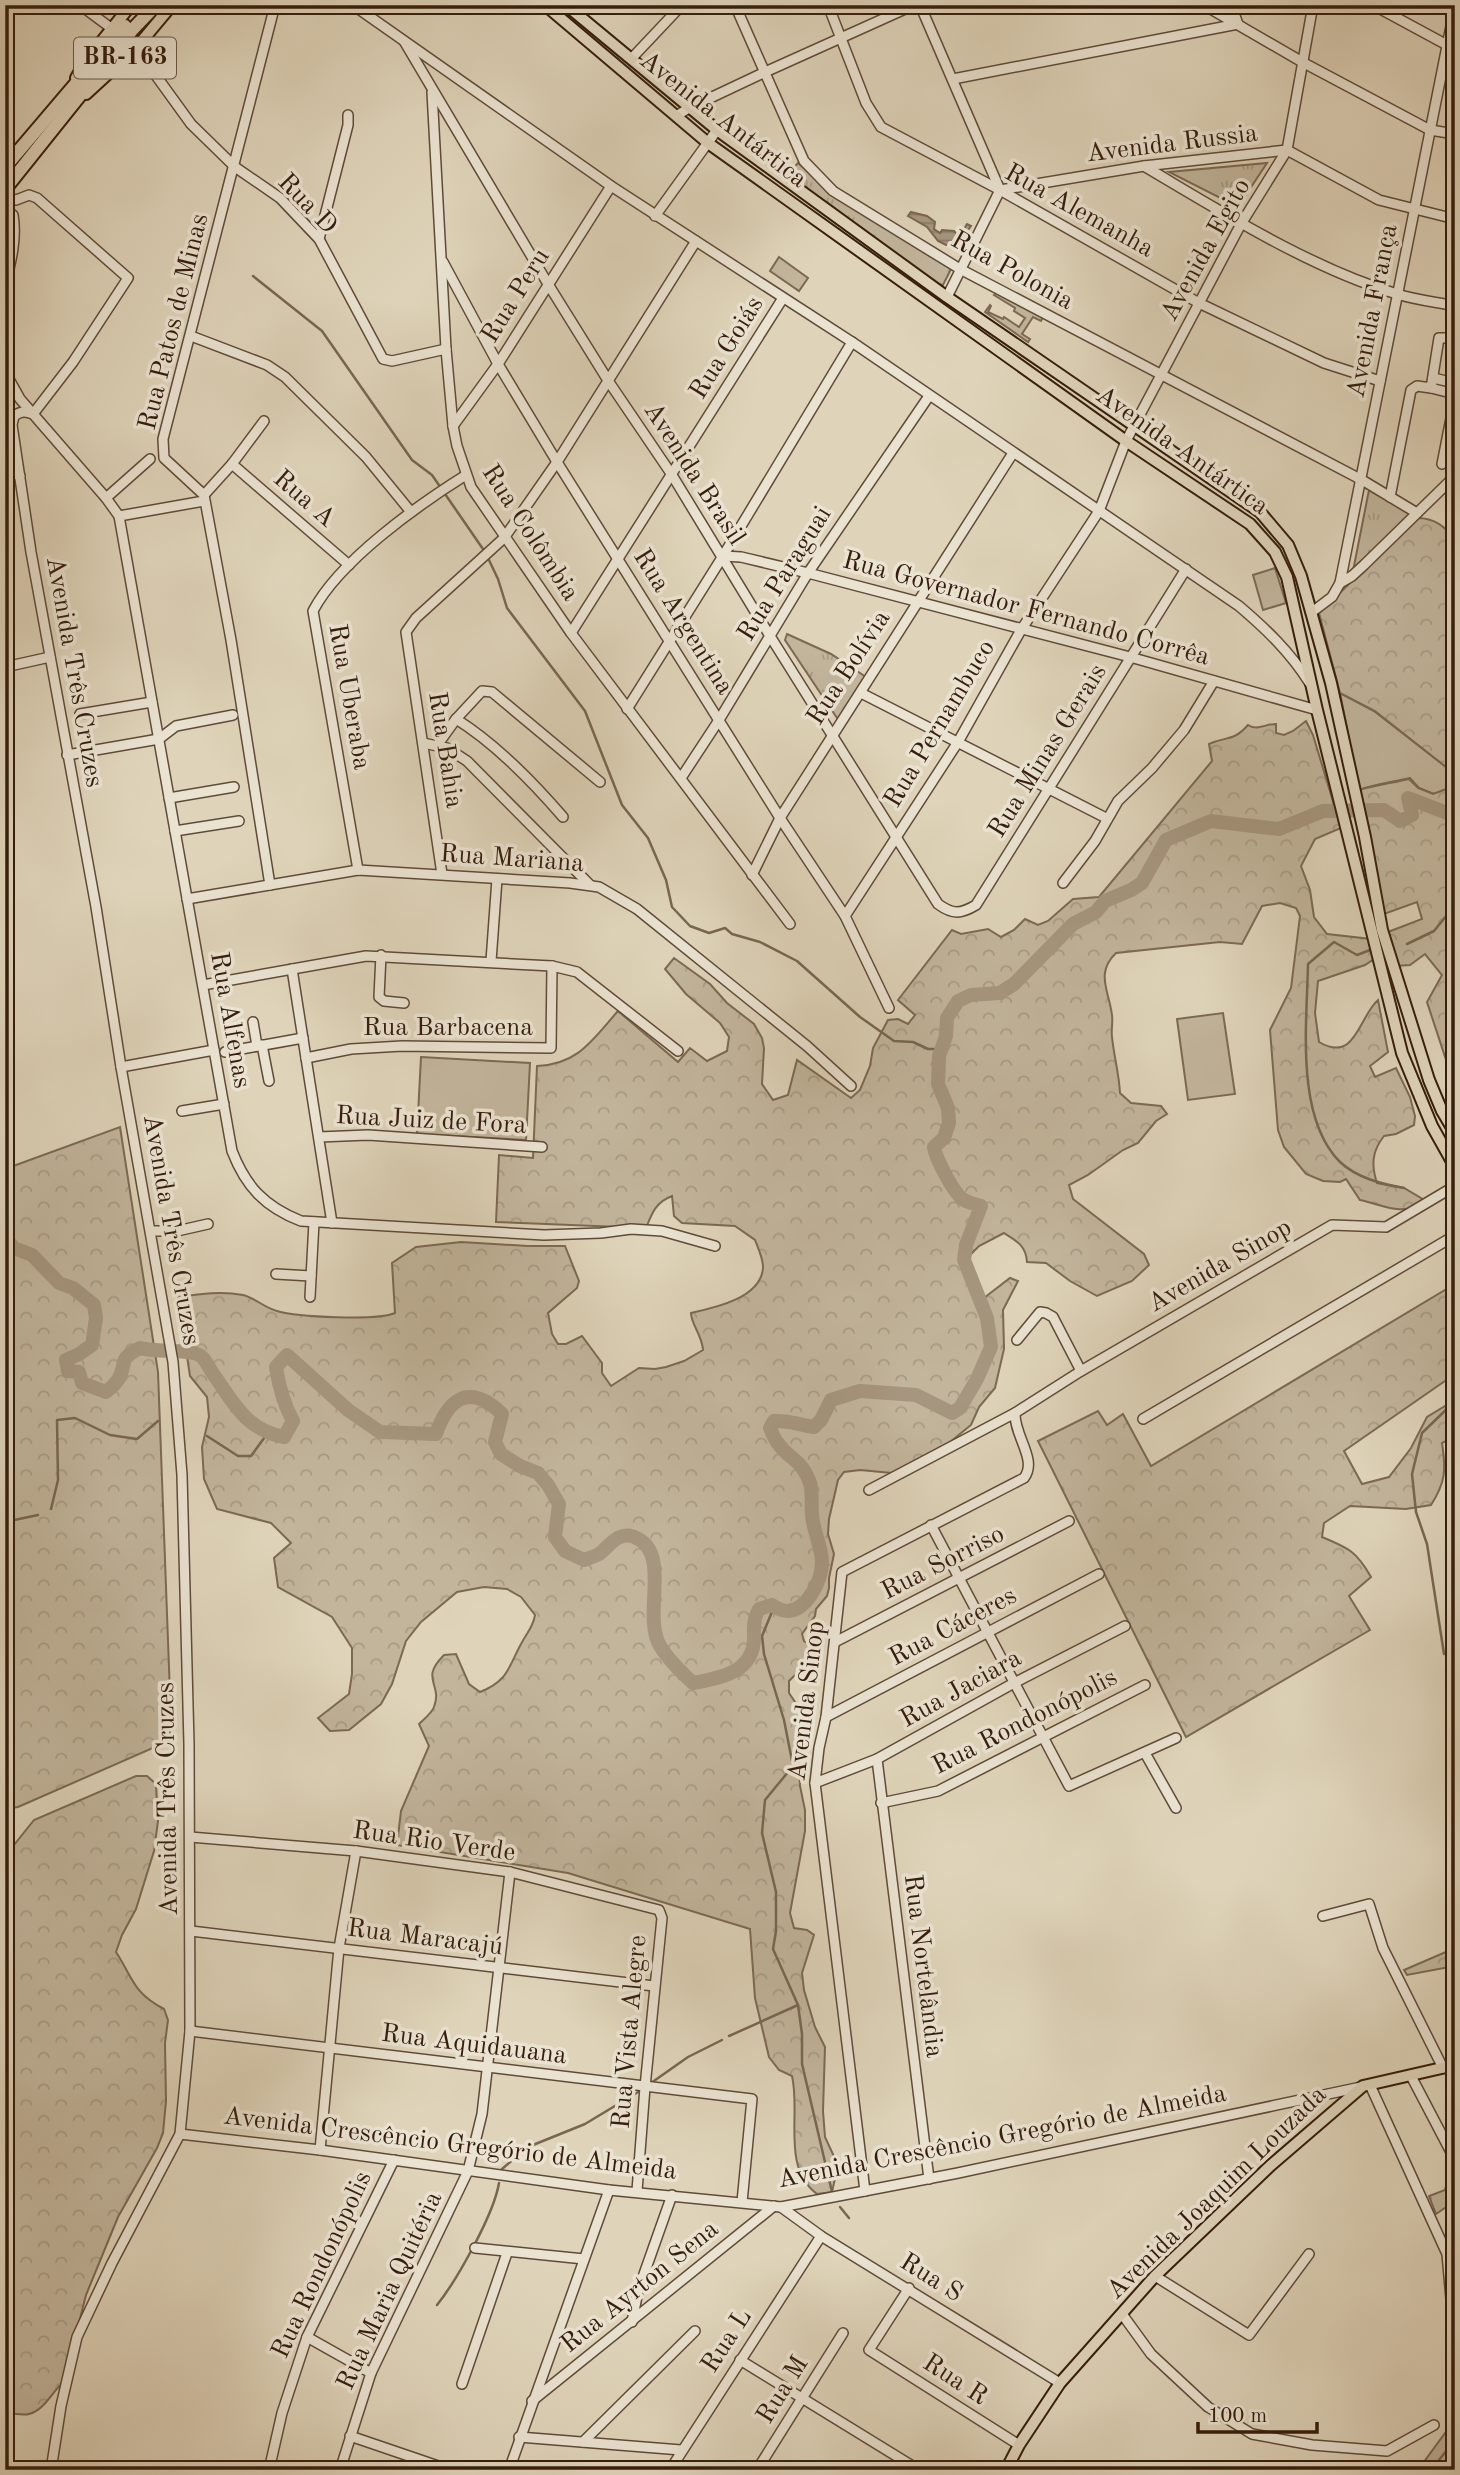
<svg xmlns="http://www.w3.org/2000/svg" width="1460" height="2475" font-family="'Old Standard TT',serif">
<defs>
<pattern id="forest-crowns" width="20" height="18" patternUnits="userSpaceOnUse" patternTransform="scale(1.75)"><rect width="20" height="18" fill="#c2b59c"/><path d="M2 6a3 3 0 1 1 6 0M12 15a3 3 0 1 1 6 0" fill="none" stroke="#a79b85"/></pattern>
<pattern id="park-tufts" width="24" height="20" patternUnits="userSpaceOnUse" patternTransform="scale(1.75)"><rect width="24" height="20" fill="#c2b59c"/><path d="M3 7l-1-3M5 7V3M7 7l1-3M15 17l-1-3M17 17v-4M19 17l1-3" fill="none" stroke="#a79b85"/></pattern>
<pattern id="water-rules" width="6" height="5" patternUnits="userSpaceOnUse" patternTransform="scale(1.75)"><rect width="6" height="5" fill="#a6967f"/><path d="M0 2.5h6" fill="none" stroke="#887a66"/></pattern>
</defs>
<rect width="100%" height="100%" fill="#dfd4ba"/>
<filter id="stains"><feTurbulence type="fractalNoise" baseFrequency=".00286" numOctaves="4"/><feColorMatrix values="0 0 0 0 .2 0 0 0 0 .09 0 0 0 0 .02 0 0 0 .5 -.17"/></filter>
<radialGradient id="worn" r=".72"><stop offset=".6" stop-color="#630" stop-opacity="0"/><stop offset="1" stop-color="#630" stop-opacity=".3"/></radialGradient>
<g fill="#c2b59c" stroke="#7c6954" stroke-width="2">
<polygon points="779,257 808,278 799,291 770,271"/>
<polygon points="997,291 1043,317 1041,321 1033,317 1022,334 1030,339 1028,342 985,312 990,305 991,306 988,312 1003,319 1004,317 1019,327 1025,318 1014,311 1015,308 994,295"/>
<polygon points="1275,568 1286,603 1263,610 1253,575"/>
<path d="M1340 693 1374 711 1455 774V786L1434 794 1419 788 1410 778C1393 782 1376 784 1359 790Z"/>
<polygon points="1223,1013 1235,1094 1188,1100 1177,1019"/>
<polygon points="421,1057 530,1063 526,1140 417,1134"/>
</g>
<g fill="url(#forest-crowns)" stroke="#7c6954" stroke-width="2">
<path d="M1417 518C1434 518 1447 527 1455 542V774L1375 711 1340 693 1319 613Z"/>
<path d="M1306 721 1313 735 1341 828 1315 839 1301 866 1310 890 1314 917 1327 934 1371 939 1374 959 1365 965 1318 981 1315 1013 1319 1042C1356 1064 1359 1016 1378 1000L1388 1052 1370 1066 1375 1077 1396 1068 1410 1097 1415 1116 1414 1125 1396 1134 1384 1136C1372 1151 1371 1165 1377 1183L1404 1188 1426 1201C1400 1217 1388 1206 1360 1200L1346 1179 1340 1182 1323 1181 1306 1174 1284 1147 1278 1130 1270 1030 1291 988 1300 916 1296 908 1280 903 1262 906 1242 944 1220 942 1116 953C1095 973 1109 991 1112 1015 1113 1022 1111 1030 1112 1037 1114 1057 1119 1073 1120 1093L1131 1103 1161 1106 1167 1114 1156 1121 1138 1143 1123 1150 1088 1175 1069 1185 1073 1199 1144 1254 1149 1265 1132 1281 1097 1296 1070 1281 1046 1263 1027 1262C1026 1246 1017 1241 1004 1233L979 1246 965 1260 980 1301 1010 1278 1018 1281 1003 1310 1004 1349 995 1388 979 1407 971 1425 944 1447 892 1473 860 1470 844 1472 838 1480 829 1519 828 1534 834 1554 829 1578V1588L827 1596 816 1609 815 1616 802 1634 804 1641 816 1648 820 1658 817 1664 804 1666 789 1681V1693L803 1714 798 1740 800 1786 805 1810V1831L790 1913 794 1928 807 1930 814 1935 802 1973 804 1990 815 2027 825 2047 823 2111 825 2137 838 2165 832 2192 817 2194C781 2167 801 2114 792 2076L779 2070 769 2057 755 1998 750 1929 568 1873 397 1845 401 1811 429 1746 419 1724C424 1719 432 1713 434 1707 443 1683 419 1680 444 1655L456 1654 469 1684 480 1692C508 1681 508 1668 521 1644 527 1632 533 1628 535 1615L521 1597 507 1589 484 1587 457 1592 421 1622 406 1641 392 1684 381 1704 349 1730 330 1731 318 1718 349 1694 352 1674V1648L332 1617 278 1587 274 1558 291 1543 271 1523 217 1509 204 1479 202 1447 209 1417 207 1397 190 1376 178 1297C200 1294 221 1291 243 1295 255 1298 265 1308 277 1311 297 1317 377 1321 395 1313L392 1263 416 1247 461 1242 528 1246H565L579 1281 577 1288 548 1313 552 1334 558 1344H566L582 1336 602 1363V1373L611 1386 639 1368 655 1369 666 1367 684 1361 703 1350C702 1335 691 1324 691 1313 714 1308 762 1298 763 1267 763 1258 758 1248 755 1240L735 1226 682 1223 674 1216 672 1196C656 1202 652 1213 646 1228L496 1222 499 1155 533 1158 537 1066C578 1065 593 1039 618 1011L678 1062 690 1048 707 1061 727 1051 729 1037 720 1023 686 994 665 969 674 958 710 984 727 1003 754 1024 762 1038 764 1048 762 1084 773 1100 788 1095 797 1060 851 1098 860 1090 870 1066 873 1048 888 1020 898 1019 908 1024 915 1015 898 1000 952 930 961 934 988 929 1001 937 1014 930 1025 919 1038 925 1048 921 1073 899 1099 897 1212 761 1209 744C1226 736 1233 742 1248 725 1257 731 1265 724 1276 724V733L1284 735 1293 731Z"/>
<path d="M1409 779 1418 788 1433 794 1455 786V1097L1449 1086 1448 1066 1427 1002 1442 975 1425 954 1410 965 1395 966 1388 932 1422 919 1417 902 1384 914 1359 790C1376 785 1392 783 1409 779Z"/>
<polygon points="120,1127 158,1372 171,1721 170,1733 162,1744 18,1807 5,1809 5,1169"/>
<path d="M1455 1284V1374L1344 1451 1362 1484 1389 1477 1411 1448 1427 1417 1455 1400V1436L1442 1443C1446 1469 1446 1482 1431 1505L1406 1509 1350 1506 1324 1523 1322 1537C1349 1548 1357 1552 1371 1577L1349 1596 1370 1630 1186 1737 1038 1441 1098 1411 1107 1425 1123 1414 1151 1466Z"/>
<path d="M136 1776H147L156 1784 158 1821 154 1851 136 1909 122 1935 116 1952C133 1978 133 1993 164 2009L168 2020 165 2043 166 2101 163 2133 157 2148 118 2217 86 2295 64 2382C52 2391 45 2410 29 2414 23 2416 12 2413 5 2413V1852L10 1850 34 1820Z"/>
<polygon points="1455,1948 1455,1966 1407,1975 1404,1970"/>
<polygon points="1455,2167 1455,2201 1436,2214 1429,2196 1445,2190 1450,2171"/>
<polygon points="1448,2429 1449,2470 1418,2470"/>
</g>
<g fill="url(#park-tufts)" stroke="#7c6954" stroke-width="2">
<polygon points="798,163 829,190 951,269 943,285 937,284 819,201 787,175"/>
<polygon points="1267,163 1238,207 1169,172"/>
<polygon points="1373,489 1411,513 1409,517 1353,571 1369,490"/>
<polygon points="787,634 831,654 866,677 839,721 785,640"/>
</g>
<polygon fill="url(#water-rules)" stroke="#796651" stroke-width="2" points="911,212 927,216 935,222 934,229 940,233 942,230 954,231 959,237 967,224 971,226 960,242 946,245 938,241 927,227 908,216"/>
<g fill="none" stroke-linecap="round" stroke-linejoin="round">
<g stroke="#796651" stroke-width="2.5">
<polyline points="253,276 322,331 412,460 432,475 485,552"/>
<polyline points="488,558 498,579 507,608 585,711 622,805 648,838 666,880 672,907 690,926 709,933 725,928 732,934 760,942 797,961 860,1017 894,1041 913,1042 928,1049 941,1049"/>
<polyline points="1407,944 1434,931 1455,905"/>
<path d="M1370 950 1357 955 1334 942 1308 964C1307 1023 1295 1117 1340 1162 1357 1178 1382 1184 1404 1188"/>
<polyline points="207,1436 238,1456 251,1456 267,1434"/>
<polyline points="51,1509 58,1480 57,1420 75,1418 110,1435 137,1439 158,1421"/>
<polyline points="5,1522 38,1515"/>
<polyline points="774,1607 762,1636 764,1654 784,1720 793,1766 765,1800 762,1833 776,1892 776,1931 773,1949 798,2005 802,2034 802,2064 832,2192"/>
<polyline points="1444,1654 1427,1544 1416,1512 1412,1474 1422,1433 1452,1404 1455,1398"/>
<polyline points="729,2036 798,2005"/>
<polyline points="651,2083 688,2057 722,2040"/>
<polyline points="502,2169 528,2147 585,2124 638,2092"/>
<polyline points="840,2207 849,2218"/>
<path d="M437 2305C457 2280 494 2214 499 2183"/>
<polyline points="1431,2470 1451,2445"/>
</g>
<path stroke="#a6967f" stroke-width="14" d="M5 1238 14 1248 32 1255 59 1283 73 1288 94 1305 96 1318 92 1345 79 1354 66 1360 68 1371 79 1372 82 1383 106 1392C110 1389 115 1384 118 1380 128 1364 116 1360 140 1348 156 1353 194 1348 202 1357 207 1362 210 1370 214 1375 234 1404 247 1430 284 1437L293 1421C283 1403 279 1387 276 1367L287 1355 348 1410 380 1432 436 1434C449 1396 471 1384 502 1414L495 1442 501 1454 520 1466 538 1473 548 1485 559 1504 555 1537 565 1551 584 1560C589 1558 594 1557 599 1554 606 1549 612 1540 620 1537 627 1534 634 1536 640 1540 668 1557 645 1612 658 1642 665 1657 681 1672 693 1683 720 1678 752 1673 754 1640 754 1628 753 1619 759 1609L772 1605C777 1608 781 1611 787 1611 807 1611 822 1580 822 1562 822 1547 813 1531 812 1515 811 1504 813 1494 810 1483 802 1459 789 1460 777 1442 774 1438 772 1433 770 1428L774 1421C790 1420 798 1425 814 1427L821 1420 831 1400 860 1391 916 1395 952 1413 960 1408 977 1379 991 1347 987 1318 964 1260 966 1245 981 1206C975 1204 969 1203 964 1200 954 1194 936 1159 934 1147L944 1138 949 1123 948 1108 938 1084 939 1056 946 1036 947 1018 958 1001 971 995 1000 993 1014 984 1073 924 1096 912 1105 901 1131 890 1142 883 1166 840 1211 821 1279 829 1323 811 1384 810 1400 821 1412 815 1408 798 1447 813 1455 808"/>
<g stroke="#604b38" stroke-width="12">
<g id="minor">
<polyline points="80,5 111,28"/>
<path d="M353 5 611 186 852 342 1239 606C1266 629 1290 652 1309 682"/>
<polyline points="735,5 804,161 833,191 960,269 1362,480 1417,513"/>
<polyline points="828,5 866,103 881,127 1000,190 1199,303 1324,363 1380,381"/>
<polyline points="920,5 1000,190"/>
<polyline points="1204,5 1304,63 1430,130 1455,134"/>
<polyline points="1373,5 1447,45 1455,47"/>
<path d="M404 41 548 284 609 382 672 475 770 636 938 904C953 915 961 914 976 905L1186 569"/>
<polyline points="136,48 191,124 235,167 280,198 319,239 383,359 392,361 446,349"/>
<polyline points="632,58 682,5"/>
<polyline points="953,79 1238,24 1231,5"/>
<polyline points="432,92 446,349 453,426 457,446 471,487 571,633 790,924"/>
<polyline points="676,116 689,108 763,73 914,5"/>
<path d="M1144 166C1222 212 1310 268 1397 294 1416 300 1436 302 1455 306"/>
<polyline points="5,198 16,200 29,195 37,198 128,278 73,362 33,414"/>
<path d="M5 209 13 215C17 238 11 262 5 285"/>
<polyline points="655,216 717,130"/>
<polyline points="319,239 348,125 348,115"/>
<polyline points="443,262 498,364 557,462 780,818 845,916 889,1008"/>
<polyline points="947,297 1000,190 1144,166 1287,150 1379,200 1455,219"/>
<polyline points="191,336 267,365 285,377 366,457 411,512"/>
<path d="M5 372 20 399 106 498 119 516 232 1151C246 1187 265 1207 301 1221L544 1235 601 1233 631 1229 662 1231 715 1246"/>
<polyline points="1433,378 1455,383"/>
<polyline points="1431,388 1455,394"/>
<path d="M33 414C25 411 21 411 14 416L12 425 31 552 96 907 121 1067 173 1362 182 1475 189 1744 190 2031 180 2134 112 2263 77 2337 61 2406 51 2470"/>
<polyline points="453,426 498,364 611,186"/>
<polyline points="232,464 349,565"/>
<polyline points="1442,464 1455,398"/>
<polyline points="5,469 20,476"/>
<polyline points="204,495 232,464 264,421"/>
<polyline points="1390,497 1411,390 1417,386 1431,388 1439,338 1455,338"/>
<polyline points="106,498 150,459"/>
<polyline points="119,516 204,501"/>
<polyline points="723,556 741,557 808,573 1130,657 1317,710"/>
<polyline points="1340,583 1352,576 1364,565 1455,476"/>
<polyline points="1312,612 1332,597 1340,583 1455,6"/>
<polyline points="571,633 783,298"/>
<polyline points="5,667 50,657"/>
<polyline points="861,693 1106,818"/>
<polyline points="627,709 723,556 852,342"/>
<polyline points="80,714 152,702"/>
<polyline points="456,719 482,691 492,692 600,782"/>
<polyline points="423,743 447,748 467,761 590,885"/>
<path d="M438 744 456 719C496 744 532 781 563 817"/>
<polyline points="67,755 159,739 176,726 233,715"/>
<polyline points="681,778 719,720 808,573 929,396"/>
<polyline points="169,798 234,787"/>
<polyline points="175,831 239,821"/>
<path d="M358 870 313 611C339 561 418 505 466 475"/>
<polyline points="442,874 406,632 416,618 504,538 557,462 696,241"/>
<polyline points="752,875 780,818 1013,453"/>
<polyline points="1063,883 1095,841 1118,801 1152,768 1184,730 1214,681"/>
<polyline points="270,885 231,640 204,495 164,458 163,439 275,5"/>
<polyline points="187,899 358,870 570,883 599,887 637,909 807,1046 851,1086"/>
<polyline points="845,916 958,742 1021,630 1099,511 1126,441 1241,224 1287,150 1313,5"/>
<polyline points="381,955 379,997 384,1001 404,1003"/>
<polyline points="491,961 497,879"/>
<polyline points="292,969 332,1223"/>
<polyline points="203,985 366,956 552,966 577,972 678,1051"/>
<polyline points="253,1022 257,1046"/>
<polyline points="262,1045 269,1081"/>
<polyline points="225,1052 303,1038"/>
<polyline points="306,1058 351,1049 402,1046 551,1048 552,966"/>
<polyline points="121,1067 214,1050"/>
<polyline points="182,1111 224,1104"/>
<polyline points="319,1137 368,1135 542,1147"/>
<polyline points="151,1231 177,1231 208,1224"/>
<polyline points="276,1274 311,1276"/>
<polyline points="310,1297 314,1222"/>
<polyline points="1017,1340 1040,1312 1046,1313 1053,1317 1081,1371"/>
<polyline points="1143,1419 1449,1239 1455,1238"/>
<polyline points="869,1490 1015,1413 1081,1371 1332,1225 1386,1227 1455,1186"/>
<polyline points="931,1525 1069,1786 1176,1738"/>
<polyline points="835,1642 1069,1521"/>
<polyline points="826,1717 1099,1574"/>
<polyline points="1145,1753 1176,1808"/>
<polyline points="877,1759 929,2179"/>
<polyline points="815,1783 877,1759 1014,1683 1125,1626"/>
<polyline points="881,1803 938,1791 1145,1685"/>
<polyline points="190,1837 356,1851 510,1872 659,1910 662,1918 645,2087 637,2191"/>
<polyline points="1323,1916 1369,1904 1383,1948 1443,2068"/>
<polyline points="191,1931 654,1986"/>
<polyline points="190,2031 752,2099 742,2202"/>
<polyline points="1411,2076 1453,2156"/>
<polyline points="1370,2085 1447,2254 1453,2321 1454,2470"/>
<polyline points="180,2134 320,2150 609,2190 781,2207 958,2173 1361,2087"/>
<polyline points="320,2150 339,1948 356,1851"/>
<path d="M865 2191 815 1783 819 1748 826 1717 842 1572 1024 1478C1038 1460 1014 1436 1015 1413"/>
<polyline points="781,2207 821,2236 1060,2383"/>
<polyline points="475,2248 584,2259"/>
<polyline points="1155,2276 1249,2335 1309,2254"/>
<polyline points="909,2288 869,2350 1019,2445"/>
<polyline points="1122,2314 1151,2354 1208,2407 1252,2434 1312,2445 1387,2451 1434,2425"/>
<polyline points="632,2322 638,2291 672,2195"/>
<polyline points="307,2337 371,2373"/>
<polyline points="740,2360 919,2470"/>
<polyline points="462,2384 507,2253"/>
<polyline points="532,2401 774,2206"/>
<polyline points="350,2436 441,2467"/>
<polyline points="519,2437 681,2450"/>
<polyline points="583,2442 695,2331"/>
<polyline points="269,2470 282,2413 307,2337 394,2160"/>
<polyline points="340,2470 371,2373 468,2171 482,2114 510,1872"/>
<polyline points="509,2470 609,2190"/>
<polyline points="670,2470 821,2236"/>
<polyline points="757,2470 843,2333"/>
</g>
</g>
<g stroke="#361d0c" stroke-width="14">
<g id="major">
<polyline points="545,5 708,143 1126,441 1250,524 1275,552 1287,577 1317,710 1402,1053 1432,1126 1455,1167"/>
<polyline points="566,5 717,130 947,297 1260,512 1288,545 1301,576 1331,683 1365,837 1382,930 1429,1080 1442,1111 1455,1133"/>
<polyline points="76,78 85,62 131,5"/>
<polyline points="86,94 136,48 172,5"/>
<polyline points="1006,2470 1019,2445 1060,2383 1155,2276 1270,2166 1363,2086 1455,2065"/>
</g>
</g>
<g stroke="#361d0c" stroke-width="16">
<g id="highway">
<polyline points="5,167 125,26"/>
<polyline points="5,189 133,29 156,5"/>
</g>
</g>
<use href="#minor" stroke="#eae3d2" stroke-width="9"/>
<use href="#major" stroke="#dfd4ba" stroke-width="10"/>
<use href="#highway" stroke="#dfd4ba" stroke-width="12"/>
</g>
<g text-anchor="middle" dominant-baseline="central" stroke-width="7" stroke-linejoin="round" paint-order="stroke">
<rect fill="#eae3d2" stroke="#6c5847" stroke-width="2" x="74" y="37.5" width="102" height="41" rx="5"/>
<g font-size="24" font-weight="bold" fill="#361d0c">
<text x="125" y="58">BR-163</text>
</g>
<g font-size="26" fill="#361d0c" stroke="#eae3d2">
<text transform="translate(723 120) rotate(38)">Avenida Antártica</text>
<text transform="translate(1172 144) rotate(-7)">Avenida Russia</text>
<text transform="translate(307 204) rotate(46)">Rua D</text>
<text transform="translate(1079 211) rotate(29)">Rua Alemanha</text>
<text transform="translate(1206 250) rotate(-61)">Avenida Egito</text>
<text transform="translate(1012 271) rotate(29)">Rua Polonia</text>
<text transform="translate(516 296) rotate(-58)">Rua Peru</text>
<text transform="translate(1373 311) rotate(-79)">Avenida França</text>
<text transform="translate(174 322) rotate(-76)">Rua Patos de Minas</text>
<text transform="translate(727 348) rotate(-58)">Rua Goiás</text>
<text transform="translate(1182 451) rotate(35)">Avenida Antártica</text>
<text transform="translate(694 474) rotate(57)">Avenida Brasil</text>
<text transform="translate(304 499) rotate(41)">Rua A</text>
<text transform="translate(530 533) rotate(57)">Rua Colômbia</text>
<text transform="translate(785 574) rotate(-58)">Rua Paraguai</text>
<text transform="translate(1026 609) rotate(15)">Rua Governador Fernando Corrêa</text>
<text transform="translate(683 622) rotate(58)">Rua Argentina</text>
<text transform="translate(849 668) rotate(-57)">Rua Bolívia</text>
<text transform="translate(74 672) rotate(80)">Avenida Três Cruzes</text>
<text transform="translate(349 697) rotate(80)">Rua Uberaba</text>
<text transform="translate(940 724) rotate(-59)">Rua Pernambuco</text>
<text transform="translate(445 750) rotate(81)">Rua Bahia</text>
<text transform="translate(1048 751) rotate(-58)">Rua Minas Gerais</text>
<text transform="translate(512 859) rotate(4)">Rua Mariana</text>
<text transform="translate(230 1020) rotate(80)">Rua Alfenas</text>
<text x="448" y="1028">Rua Barbacena</text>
<text transform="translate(431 1121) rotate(3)">Rua Juiz de Fora</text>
<text transform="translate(171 1230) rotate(80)">Avenida Três Cruzes</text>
<text transform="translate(1220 1266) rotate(-30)">Avenida Sinop</text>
<text transform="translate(943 1563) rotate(-27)">Rua Sorriso</text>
<text transform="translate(953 1627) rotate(-28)">Rua Cáceres</text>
<text transform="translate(961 1689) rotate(-29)">Rua Jaciara</text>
<text transform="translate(807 1701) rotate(-83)">Avenida Sinop</text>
<text transform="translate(1025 1722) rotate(-27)">Rua Rondonópolis</text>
<text transform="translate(168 1799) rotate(-91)">Avenida Três Cruzes</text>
<text transform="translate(434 1842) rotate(8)">Rua Rio Verde</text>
<text transform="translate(425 1938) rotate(7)">Rua Maracajú</text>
<text transform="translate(923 1966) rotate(83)">Rua Nortelândia</text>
<text transform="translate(630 2032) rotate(-85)">Rua Vista Alegre</text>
<text transform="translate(474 2045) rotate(7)">Rua Aquidauana</text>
<text transform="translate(1002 2137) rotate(-11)">Avenida Crescêncio Gregório de Almeida</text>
<text transform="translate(450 2144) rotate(7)">Avenida Crescêncio Gregório de Almeida</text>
<text transform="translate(1217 2193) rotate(-44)">Avenida Joaquim Louzada</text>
<text transform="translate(322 2265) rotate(-65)">Rua Rondonópolis</text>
<text transform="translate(931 2278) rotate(32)">Rua S</text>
<text transform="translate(640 2287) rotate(-39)">Rua Ayrton Sena</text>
<text transform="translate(390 2291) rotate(-65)">Rua Maria Quitéria</text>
<text transform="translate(727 2341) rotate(-57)">Rua L</text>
<text transform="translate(955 2380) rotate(33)">Rua R</text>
<text transform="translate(783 2390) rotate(-58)">Rua M</text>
</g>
</g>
<rect width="1460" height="2475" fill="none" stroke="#dfd4ba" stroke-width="28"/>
<rect x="7" y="7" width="1446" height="2461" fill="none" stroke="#361d0c" stroke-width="3.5"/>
<rect x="14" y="14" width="1432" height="2447" fill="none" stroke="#361d0c" stroke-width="2"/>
<path d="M1198 2422v10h119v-10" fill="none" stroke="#361d0c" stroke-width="3.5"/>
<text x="1208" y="2422" font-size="21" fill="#361d0c" stroke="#eae3d2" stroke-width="5" paint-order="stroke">100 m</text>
<rect width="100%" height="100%" filter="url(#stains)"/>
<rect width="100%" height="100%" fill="url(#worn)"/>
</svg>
